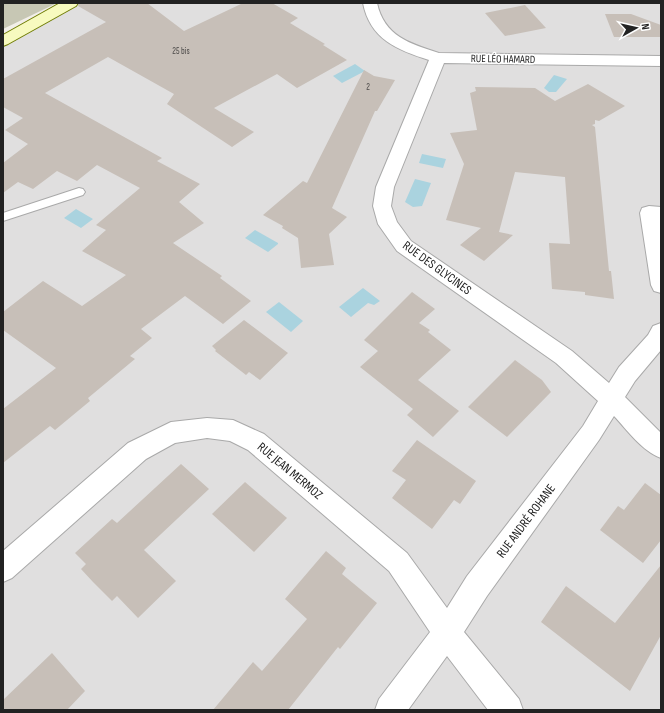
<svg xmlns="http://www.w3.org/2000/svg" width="664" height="713" font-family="'Sofia Sans Condensed',sans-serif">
<rect width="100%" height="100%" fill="#f2efe9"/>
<polygon fill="#e0dfdf" points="73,3 661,3 661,710 3,710 3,37"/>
<polygon fill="#c7c7b4" points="3,3 57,3 3,29"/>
<g fill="#aad3df">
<polygon points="355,64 365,71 342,83 333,76"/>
<polygon points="554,75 567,79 556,92 549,92 544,88"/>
<polygon points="422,154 446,159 443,168 419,163"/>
<polygon points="415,179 431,183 422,206 413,207 405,202"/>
<polygon points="76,209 93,219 81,228 64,218"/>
<polygon points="255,230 278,243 278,244 268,252 245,238"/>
<polygon points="363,288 380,301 374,305 368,303 351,317 339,307"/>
<polygon points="279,302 303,321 291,332 266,312"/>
</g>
<g fill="#c7bfb8">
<polygon points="79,3 147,3 184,31 243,3 272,3 298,18 290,23 325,44 323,45 347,60 297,88 277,74 214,108 254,132 232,147 167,104 174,94 108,57 45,93 162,158 157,161 200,184 179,202 204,223 173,243 222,276 220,278 251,301 223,324 185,296 141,329 152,338 130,356 135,359 88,398 90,401 55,430 50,426 3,463 3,409 56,368 3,330 3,312 43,281 82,306 126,275 82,251 106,230 96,225 140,188 97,165 77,181 57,171 33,189 18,182 3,193 3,163 28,144 5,130 23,118 3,107 3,79 106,22 78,6"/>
<polygon points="525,5 546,28 505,36 485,13"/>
<polygon points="605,14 631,14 661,25 661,37 614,37"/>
<polygon points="364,70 374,76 395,80 377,111 375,111 332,208 347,217 329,234 334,265 301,268 298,238 282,228 283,226 263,215 303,181 307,183"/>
<polygon points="588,84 625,106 599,121 595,120 595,124 592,125 595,127 609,271 611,271 614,299 585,295 585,292 552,289 549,243 570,244 565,177 515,172 499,232 513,235 484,261 460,245 481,228 446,220 464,164 450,133 477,130 470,93 476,91 475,87 535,88 555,101"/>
<polygon points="412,292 435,309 419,323 430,330 428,332 451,350 418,380 459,411 433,437 407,415 413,409 360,367 378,351 364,340"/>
<polygon points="244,320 288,353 260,380 249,372 246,375 215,351 216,350 212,346"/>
<polygon points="515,360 542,380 551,392 507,437 468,407"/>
<polygon points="417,440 476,481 460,504 454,500 432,529 392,498 406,480 392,471"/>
<polygon points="181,464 209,489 144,550 176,581 138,618 117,596 112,601 93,582 81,569 86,564 75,553 112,519 117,523"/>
<polygon points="245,482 287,518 254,552 212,514"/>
<polygon points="645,483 661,495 661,540 643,563 600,530 618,506 624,510"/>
<polygon points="326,551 346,568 342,574 377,603 340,649 338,647 288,710 213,710 253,662 262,671 307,619 285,599"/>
<polygon points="661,565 661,635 630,691 541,622 566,586 615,623"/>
<polygon points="52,653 85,691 67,710 3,710 3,700"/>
</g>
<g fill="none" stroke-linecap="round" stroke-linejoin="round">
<g stroke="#a9a9a9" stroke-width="2">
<polygon id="lane" points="79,188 83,189 85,192 83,195 3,221 3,213"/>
</g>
<g stroke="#a9a9a9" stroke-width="2">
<g id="street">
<path d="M363 3H377C384 36 410 44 439 53L661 56V66L444 63 394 187 391 206 397 222 411 241 572 351 609 383 619 367 648 335 653 326 661 323V350L635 381 625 397 661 433V458C642 451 628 431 614 416L599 440 487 596 464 632 519 699 523 710H488L447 656 408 710H375L379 699 430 632 389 571 248 450 230 441 207 438 175 443 146 459 12 578 3 582V551L128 443 171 422 207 418 233 420 264 434 407 553 447 608 467 576 583 426 598 401 556 363 397 251 378 224 373 206 376 187 429 60C397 50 370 39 363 3Z"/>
<polygon points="649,206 661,207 661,221 660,221 661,293 654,291 651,285 640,213 642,208"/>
</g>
</g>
<g stroke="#707d05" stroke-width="2">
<polygon id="secondary" points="60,3 78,3 76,6 8,44 3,46 3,35"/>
</g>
<use href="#lane" fill="#fff" fill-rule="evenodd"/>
<use href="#street" fill="#fff" fill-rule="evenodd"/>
<use href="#secondary" fill="#f7fabf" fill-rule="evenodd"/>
</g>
<g text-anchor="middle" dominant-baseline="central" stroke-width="3" stroke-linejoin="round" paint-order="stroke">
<g font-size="9" fill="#4b4948">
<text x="181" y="51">25 bis</text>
<text x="368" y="87">2</text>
</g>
<g font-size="11" fill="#222" stroke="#fff">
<text transform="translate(503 59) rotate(1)">RUE LÉO HAMARD</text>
</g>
<g font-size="13" fill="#222" stroke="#fff">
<text transform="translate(437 268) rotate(36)">RUE DES GLYCINES</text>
<text transform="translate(290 471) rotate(40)">RUE JEAN MERMOZ</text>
<text transform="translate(526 521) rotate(-53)">RUE ANDRÉ ROHANE</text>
</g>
</g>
<rect width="664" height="713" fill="none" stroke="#222222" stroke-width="8"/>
<g transform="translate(636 28) rotate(82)" stroke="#ffffff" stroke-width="3" paint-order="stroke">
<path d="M0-3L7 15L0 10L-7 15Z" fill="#222222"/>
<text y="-6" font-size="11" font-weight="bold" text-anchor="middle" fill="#222222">N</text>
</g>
</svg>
